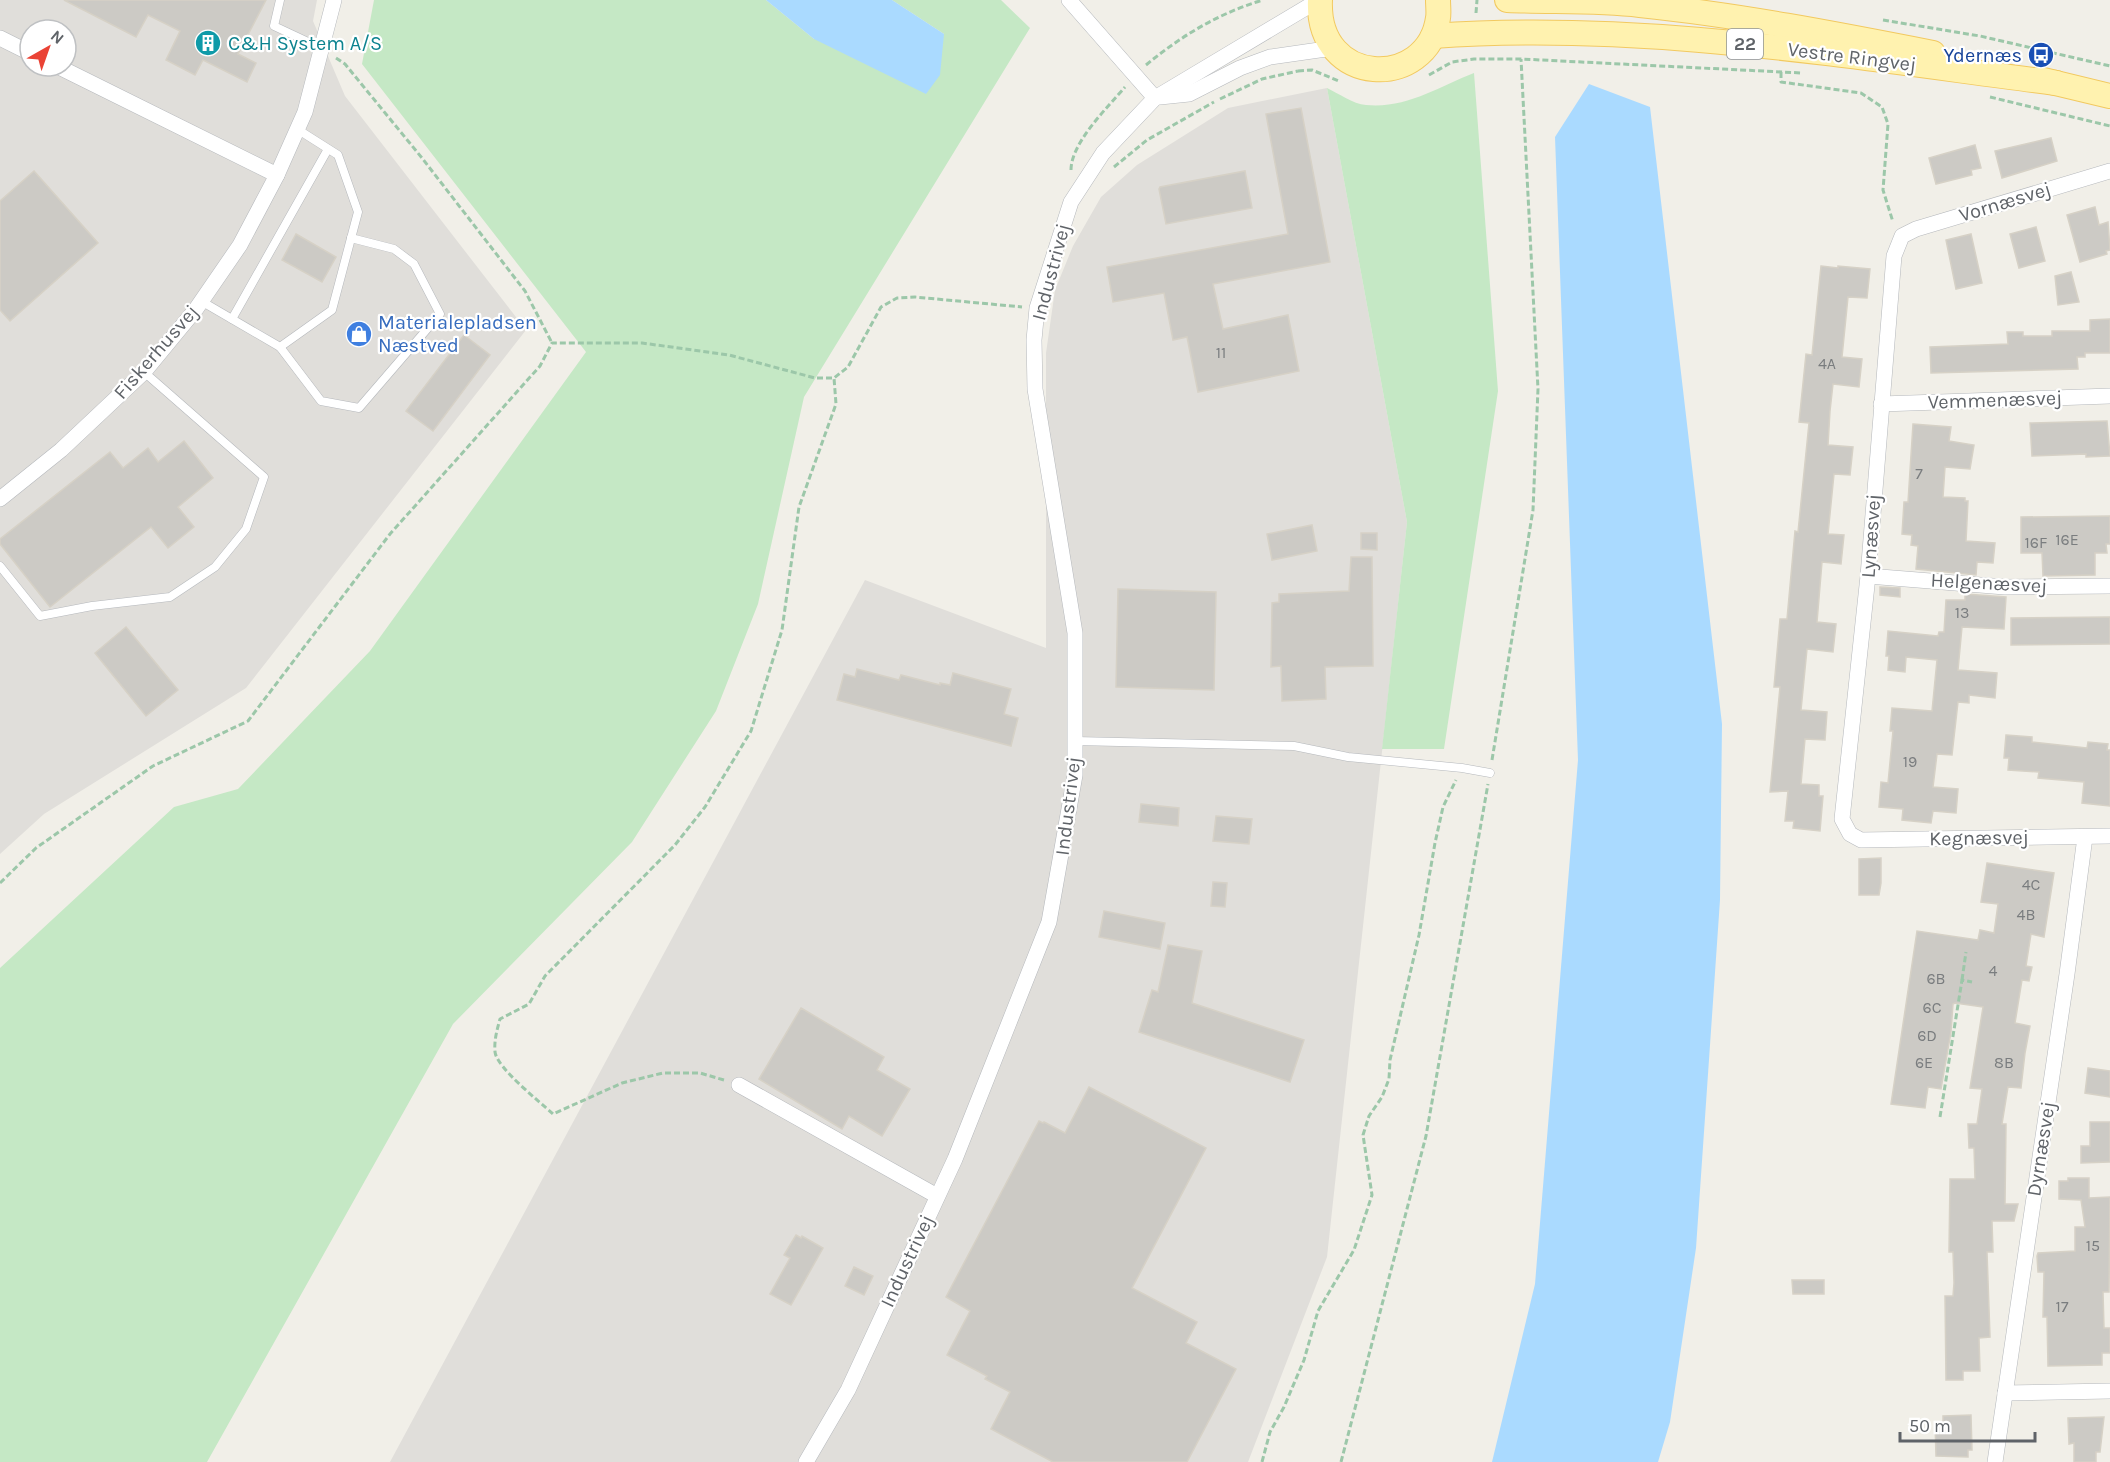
<svg xmlns="http://www.w3.org/2000/svg" width="2110" height="1462" font-family="Karla,sans-serif">
<rect width="100%" height="100%" fill="#f1efe8"/>
<g fill="#e0deda" fill-rule="evenodd">
<path d="M0 0H317L313 21 345 96 526 330 246 688 44 814 0 854ZM30 30H66V66H30Z"/>
<polygon points="1327,88 1407,522 1327,1257 1248,1462 390,1462 865,580 1046,648 1046,353 1055,290 1073,246 1101,197 1137,165 1228,108"/>
</g>
<g fill="#c5e8c5">
<polygon points="374,0 766,0 814,39 944,34 892,0 1001,0 1030,28 804,397 758,604 716,711 632,842 453,1024 207,1462 0,1462 0,968 174,807 238,789 370,651 586,352 362,64"/>
<path d="M1474 73 1498 391 1444 749H1382L1407 522 1327 88C1338 93 1353 104 1366 105 1406 109 1438 87 1474 73Z"/>
</g>
<g fill="#aadaff">
<polygon points="766,0 892,0 944,34 940,75 926,94 814,39"/>
<polygon points="1589,84 1650,107 1722,724 1720,900 1696,1248 1670,1422 1658,1462 1492,1462 1535,1284 1578,760 1555,137"/>
</g>
<g fill="#cccac5" stroke="#d6d1c6" stroke-width="1.5">
<polygon points="64,0 266,0 238,54 256,63 247,82 203,60 195,75 166,60 180,31 148,15 136,37"/>
<polygon points="1301,108 1330,262 1213,284 1223,329 1288,315 1299,371 1198,392 1187,337 1173,340 1164,293 1113,302 1107,267 1288,234 1266,114"/>
<polygon points="2051,138 2057,161 2002,178 1995,151"/>
<polygon points="1975,145 1981,168 1971,170 1972,175 1936,184 1929,158"/>
<polygon points="34,171 98,243 10,321 0,310 0,201"/>
<polygon points="1245,171 1252,208 1166,224 1159,189 1160,187"/>
<polygon points="2095,207 2099,225 2108,222 2110,250 2106,251 2107,254 2080,262 2067,215"/>
<polygon points="2036,227 2045,261 2019,268 2010,234"/>
<polygon points="296,234 336,257 322,282 282,260"/>
<polygon points="1971,234 1982,283 1956,289 1946,240"/>
<polygon points="1821,266 1838,268 1838,266 1870,269 1867,298 1848,297 1842,357 1862,359 1859,387 1833,384 1830,411 1828,445 1853,447 1850,475 1834,474 1828,534 1844,535 1841,564 1822,562 1817,622 1836,624 1833,652 1807,649 1801,710 1827,712 1825,740 1805,739 1801,784 1819,785 1819,796 1823,796 1820,831 1793,828 1794,821 1785,821 1788,791 1770,792 1780,687 1774,687 1780,619 1787,619 1795,531 1798,532 1809,423 1799,422 1806,354 1812,355"/>
<polygon points="2071,272 2079,302 2058,305 2055,276"/>
<polygon points="2110,319 2110,353 2085,353 2085,357 2077,357 2078,369 1931,373 1930,347 2008,344 2007,332 2023,332 2023,336 2052,336 2052,331 2090,331 2090,320"/>
<polygon points="464,335 490,355 433,431 406,411"/>
<polygon points="2107,421 2110,456 2086,457 2086,454 2032,456 2030,423"/>
<polygon points="1913,424 1951,427 1949,441 1974,445 1970,469 1945,467 1943,497 1965,498 1965,501 1968,501 1966,541 1995,543 1993,563 1977,562 1976,575 1916,569 1918,546 1911,545 1912,535 1902,534 1904,502 1908,502"/>
<polygon points="184,441 213,478 178,507 194,527 168,548 151,527 50,607 0,544 0,539 110,452 123,468 148,448 158,462"/>
<polygon points="2110,516 2110,544 2106,544 2107,553 2095,553 2095,575 2043,576 2042,553 2021,553 2021,517"/>
<polygon points="1312,525 1317,551 1272,560 1267,534"/>
<polygon points="1361,533 1377,533 1377,550 1361,549"/>
<polygon points="1351,557 1372,557 1373,666 1325,667 1326,699 1282,701 1281,666 1271,667 1272,603 1279,602 1279,594 1349,591"/>
<polygon points="1880,587 1900,588 1900,597 1880,595"/>
<polygon points="1118,589 1216,592 1214,690 1116,687"/>
<polygon points="1965,594 2006,597 2004,629 1962,627 1958,670 1997,673 1995,698 1969,695 1969,703 1958,702 1952,755 1937,754 1933,787 1958,789 1956,813 1933,811 1931,823 1902,820 1903,809 1879,807 1881,782 1888,783 1893,731 1890,731 1892,708 1932,711 1937,660 1906,657 1905,672 1888,670 1889,656 1886,656 1888,631 1938,636 1939,632 1944,632 1946,600 1965,600"/>
<polygon points="2110,617 2110,644 2011,645 2011,618"/>
<polygon points="126,627 178,690 146,716 95,653"/>
<polygon points="857,669 899,680 901,675 940,685 940,683 950,685 953,673 1011,689 1004,714 1018,718 1011,746 837,700 844,674 855,677"/>
<polygon points="2006,735 2032,737 2032,742 2087,748 2088,742 2108,744 2107,750 2110,750 2110,806 2082,803 2084,782 2038,778 2039,772 2008,770 2009,758 2004,758"/>
<polygon points="1141,804 1179,808 1178,826 1139,822"/>
<polygon points="1216,816 1252,819 1249,844 1213,841"/>
<polygon points="1881,858 1881,883 1879,895 1859,895 1859,859"/>
<polygon points="1987,863 2054,873 2044,937 2031,934 2026,966 2032,967 2029,981 2022,980 2015,1023 2030,1026 2025,1053 2021,1088 2008,1087 2002,1124 2006,1124 2005,1204 2018,1204 2014,1221 1992,1221 1993,1252 1987,1252 1990,1337 1979,1338 1980,1371 1963,1371 1963,1380 1946,1380 1945,1296 1953,1296 1954,1283 1953,1252 1949,1252 1950,1179 1975,1179 1974,1148 1969,1148 1968,1124 1977,1124 1982,1089 1970,1088 1983,1007 1955,1003 1953,1004 1951,1032 1941,1089 1928,1087 1925,1108 1891,1104 1917,931 1978,940 1980,930 1994,933 1998,904 1981,902"/>
<polygon points="1213,882 1227,883 1225,907 1211,906"/>
<polygon points="1104,911 1165,923 1160,949 1099,937"/>
<polygon points="1168,945 1202,951 1192,1003 1304,1040 1290,1082 1139,1032 1152,990 1158,992"/>
<polygon points="801,1008 884,1057 877,1070 910,1089 882,1136 849,1116 842,1129 759,1079"/>
<polygon points="2088,1068 2110,1071 2110,1097 2085,1093"/>
<polygon points="1089,1087 1206,1148 1132,1288 1197,1322 1186,1343 1236,1369 1187,1462 1053,1462 991,1429 1010,1392 985,1379 987,1376 947,1355 970,1311 946,1297 1039,1121 1043,1123 1044,1122 1065,1133"/>
<polygon points="2090,1122 2110,1122 2110,1162 2081,1163 2081,1146 2090,1146"/>
<polygon points="2068,1178 2089,1178 2089,1198 2110,1197 2109,1292 2103,1292 2104,1328 2110,1328 2110,1353 2102,1353 2102,1365 2048,1366 2047,1317 2043,1317 2044,1272 2038,1272 2037,1256 2038,1253 2075,1251 2075,1227 2085,1227 2081,1200 2059,1199 2059,1181 2068,1181"/>
<polygon points="796,1235 801,1238 802,1236 823,1248 791,1305 770,1294 790,1258 784,1255"/>
<polygon points="854,1267 873,1276 864,1295 845,1286"/>
<polygon points="1792,1280 1824,1280 1824,1294 1793,1294"/>
<polygon points="1971,1415 1972,1450 1968,1450 1968,1457 1936,1456 1935,1422 1943,1422 1943,1416"/>
<polygon points="2104,1417 2100,1452 2096,1452 2096,1462 2074,1462 2074,1443 2069,1444 2068,1418"/>
</g>
<g fill="none" stroke-linecap="round" stroke-linejoin="round">
<g stroke="#b5b8bc" stroke-width="9">
<g id="lane">
<polyline points="280,0 274,26 321,48"/>
<polyline points="201,301 280,347 332,310 358,212 338,155 297,129"/>
<polyline points="232,319 328,149"/>
<polyline points="280,347 321,401 359,408 440,314 414,264 394,249 351,238"/>
<polyline points="0,566 40,616 92,606 170,597 215,567 246,529 264,477 144,372"/>
<polyline points="1075,741 1294,746 1348,757 1462,768 1490,773"/>
</g>
</g>
<g stroke="#b5b8bc" stroke-width="16">
<g id="street">
<polyline points="1069,0 1155,98"/>
<polyline points="0,38 30,53"/>
<polyline points="57,66 277,175"/>
<polyline points="1160,97 1189,94 1240,68 1270,57 1333,48"/>
<polyline points="2110,171 1916,229 1902,236 1894,256 1868,576 1842,819 1850,834 1861,840 2110,836"/>
<polyline points="1881,404 2110,396"/>
<polyline points="0,499 61,450 144,372 196,309 240,245 277,175 305,112 334,0"/>
<polyline points="1868,576 2005,587 2110,586"/>
<polyline points="739,1085 937,1196"/>
<polyline points="2005,1393 2110,1391"/>
<polyline points="806,1462 848,1390 955,1159 1049,922 1075,775 1075,633 1035,389 1034,340 1037,308 1071,202 1103,153 1155,98 1319,0"/>
<polyline points="1995,1462 2067,974 2085,837"/>
</g>
</g>
<g stroke="#f2c960" stroke-width="26">
<g id="primary">
<path d="M1320 0C1316 88 1428 90 1438 18 1439 13 1438 6 1438 0"/>
<path d="M1507 0C1551 2 1596 0 1640 5 1738 15 1836 34 1933 53"/>
<path d="M1433 36C1640 21 1851 57 2056 83"/>
<polyline points="2039,79 2110,96"/>
</g>
</g>
<g stroke="#9cc7a9" stroke-width="3" stroke-dasharray="6 3" stroke-linecap="butt">
<polyline points="1476,13 1477,0"/>
<polyline points="1883,20 1980,36 2110,66"/>
<polyline points="336,58 345,64 422,158 525,291 552,343"/>
<path d="M1146 65C1181 36 1219 13 1263 0"/>
<polyline points="1298,71 1312,70 1339,81"/>
<polyline points="1781,72 1781,82 1861,93 1882,107 1888,124 1883,190 1893,222"/>
<polyline points="1429,75 1452,62 1474,59 1521,59 1802,73"/>
<polyline points="1990,97 2110,126"/>
<polyline points="1220,99 1262,79 1298,71"/>
<polyline points="1114,167 1147,140 1214,102"/>
<path d="M1071 170C1071 143 1107 108 1125 87"/>
<polyline points="1492,760 1533,510 1538,389 1521,59"/>
<polyline points="0,883 36,848 153,766 248,721 390,534 540,366 552,343 642,343 729,355 815,378 834,378 848,367 881,307 897,298 915,297 1022,307"/>
<polyline points="1962,980 1966,952"/>
<path d="M724 1080 700 1073H663L622 1083 553 1114C539 1101 497 1068 495 1052 494 1040 497 1030 500 1019L529 1004 545 976 675 845 705 807 751 731 782 630 799 507 836 404 834 378"/>
<polyline points="1940,1117 1962,980 1972,982"/>
<polyline points="1262,1462 1270,1432 1284,1407 1304,1360 1318,1311 1354,1250 1372,1195 1363,1135 1369,1116 1382,1097 1389,1079 1390,1060 1419,935 1435,843 1443,807 1456,780"/>
<polyline points="1341,1462 1426,1136 1488,784"/>
</g>
<use href="#lane" stroke="#fff" stroke-width="8"/>
<use href="#street" stroke="#fff" stroke-width="15"/>
<use href="#primary" stroke="#fff2af" stroke-width="24"/>
</g>
<defs>
<g id="building-disc" transform="scale(1.35)"><circle r="9.5" fill="#0f9aa8" stroke="#fff"/><path d="M-4-6H4V6H1V3H-1V6H-4ZM-2.5-4.3h1.7v1.8h-1.7ZM.8-4.3h1.7v1.8H.8ZM-2.5-1h1.7V.8h-1.7ZM.8-1h1.7V.8H.8Z" fill="#fff"/></g>
<g id="bus-disc" transform="scale(1.35)"><circle r="9.5" fill="#1a4fb4" stroke="#fff"/><path d="M-5-6H5V4H4V6H2V4H-2V6H-4V4H-5ZM-3.5-4V0h7V-4ZM-3.5 1.2v1.5H-2V1.2ZM2 1.2v1.5H3.5V1.2Z" fill="#fff"/></g>
<g id="shop-disc" transform="scale(1.35)"><circle r="9.5" fill="#3f7fe0" stroke="#fff"/><path d="M-5-2.5h2.3a2.7 3.5 0 0 1 5.4 0H5L5.5 6h-11ZM-1.5-2.5h3a1.5 2.3 0 0 0-3 0Z" fill="#fff"/></g>
</defs>
<g fill-rule="evenodd">
<use href="#building-disc" x="208" y="43"/>
<use href="#bus-disc" x="2041" y="55"/>
<use href="#shop-disc" x="359" y="334"/>
</g>
<g text-anchor="middle" dominant-baseline="central" stroke-width="4.5" stroke-linejoin="round" paint-order="stroke">
<g font-size="16" fill="#7a7d7f">
<text x="1221" y="352">11</text>
<text x="1827" y="363">4A</text>
<text x="1919" y="473">7</text>
<text x="2067" y="539">16E</text>
<text x="2036" y="542">16F</text>
<text x="1962" y="612">13</text>
<text x="1910" y="761">19</text>
<text x="2031" y="884">4C</text>
<text x="2026" y="914">4B</text>
<text x="1993" y="970">4</text>
<text x="1936" y="978">6B</text>
<text x="1932" y="1007">6C</text>
<text x="1927" y="1035">6D</text>
<text x="1924" y="1062">6E</text>
<text x="2004" y="1062">8B</text>
<text x="2093" y="1245">15</text>
<text x="2062" y="1306">17</text>
</g>
<rect fill="#fff" stroke="#8f9295" stroke-width="1.5" x="1727" y="29" width="36" height="30" rx="4.5"/>
<g font-size="18" font-weight="bold" fill="#5f6368">
<text x="1745" y="44">22</text>
</g>
<g font-size="20" fill="#0d838f" stroke="#fff" text-anchor="start">
<text x="228" y="43">C&amp;H System A/S</text>
</g>
<g font-size="20" fill="#164399" stroke="#fff" text-anchor="end">
<text x="2022" y="55">Ydernæs</text>
</g>
<g font-size="20" fill="#5f6368" stroke="#fff">
<text transform="translate(1852 57) rotate(7)">Vestre Ringvej</text>
<text transform="translate(2005 202) rotate(-17)">Vornæsvej</text>
<text transform="translate(1051 272) rotate(-75)">Industrivej</text>
<text transform="translate(156 352) rotate(-49)">Fiskerhusvej</text>
<text transform="translate(1995 400) rotate(-2)">Vemmenæsvej</text>
<text transform="translate(1871 536) rotate(-86)">Lynæsvej</text>
<text transform="translate(1989 583) rotate(3)">Helgenæsvej</text>
<text transform="translate(1068 806) rotate(-83)">Industrivej</text>
<text transform="translate(1979 838) rotate(-1)">Kegnæsvej</text>
<text transform="translate(2041 1149) rotate(-81)">Dyrnæsvej</text>
<text transform="translate(907 1261) rotate(-65)">Industrivej</text>
</g>
<g font-size="20" fill="#366cbe" stroke="#fff" text-anchor="start">
<text x="378" y="322">Materialepladsen<tspan x="378" dy="23">Næstved</tspan></text>
</g>
</g>
<g transform="translate(48 48) rotate(40)"><circle r="28" fill="#ffffff" stroke="#bfc1c3" stroke-width="1.5"/>
<path d="M0-4.5L10 22L0 15L-10 22Z" fill="#ea4335"/>
<text y="-9" font-size="16" font-weight="bold" text-anchor="middle" fill="#5f6368">N</text>
</g>
<path d="M1900 1432v9h135v-9" fill="none" stroke="#5f6368" stroke-width="3"/>
<text x="1909" y="1432" font-size="18" fill="#5f6368" stroke="#ffffff" stroke-width="4.5" paint-order="stroke">50 m</text>
</svg>
